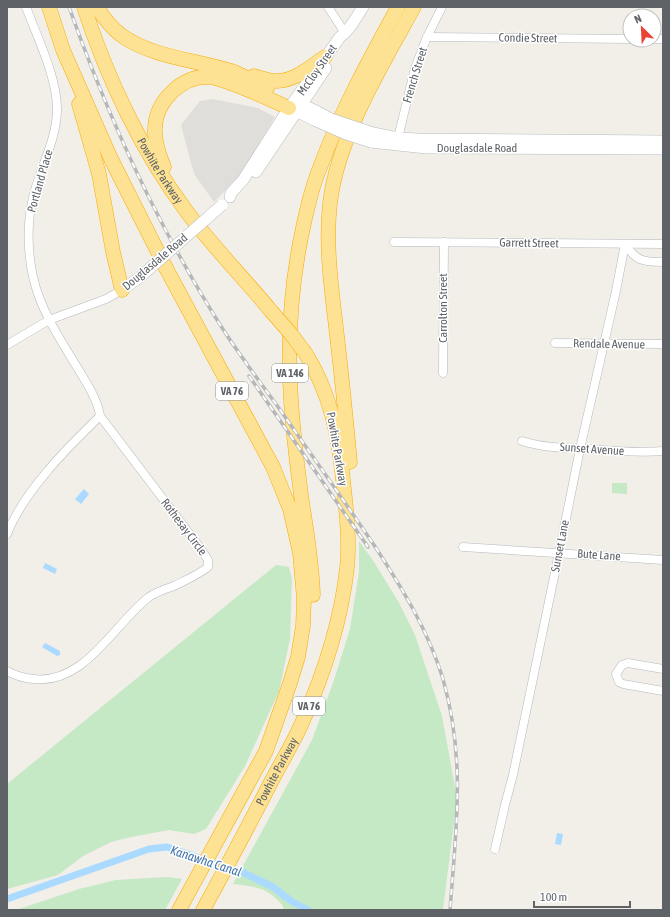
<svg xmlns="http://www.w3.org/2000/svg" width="670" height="917" font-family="'Asap Condensed',sans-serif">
<rect width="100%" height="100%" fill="#f1efe8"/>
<polygon fill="#e0deda" points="212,99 258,108 275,117 242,173 214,202 194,174 181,125 200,101"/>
<g fill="#c5e8c5">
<polygon points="612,483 627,483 627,494 612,493"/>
<path d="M359 541 374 562 398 601 415 635 442 716 457 798 443 910H283V906C267 887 257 887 233 884L312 740 334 680 350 629 359 572Z"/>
<polygon points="276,565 289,567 292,579 290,639 279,691 245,766 206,829 194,834 169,830 131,837 111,842 83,856 58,875 7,889 7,784"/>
<polygon points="168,877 182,879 165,910 16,910 79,889 116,880"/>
</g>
<g fill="#aadaff">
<polygon points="84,489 89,494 81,504 75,499"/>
<polygon points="45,563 57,569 55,574 43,568"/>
<polygon points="45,643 60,651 60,655 57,656 42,647"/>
<polygon points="557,833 563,834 561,845 555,844"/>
</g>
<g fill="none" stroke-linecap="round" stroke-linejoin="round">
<polyline stroke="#aadaff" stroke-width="7" points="7,899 149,849 167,847 244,873 273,887 291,901 308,910"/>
<g stroke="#b5b8bc" stroke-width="9">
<g id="street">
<path d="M26 7C37 37 58 79 57 111 56 143 38 171 32 202 27 226 28 253 33 277 41 312 62 342 80 372 88 385 98 401 100 416"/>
<polyline points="328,7 345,33"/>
<polyline points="427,37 630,39"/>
<polyline points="654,39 663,39"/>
<polyline points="397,142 415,68 427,37 442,7"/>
<polyline points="394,242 663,244"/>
<path d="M625 244C636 261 643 262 663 262"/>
<polyline points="555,343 663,344"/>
<polyline points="7,345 49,320 106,299 122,290"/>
<polyline points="443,373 444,242"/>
<path d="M522 441C543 448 567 448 589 449 614 451 638 453 663 451"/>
<path d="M7 534C24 491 67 448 100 416"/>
<polyline points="463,547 663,560"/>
<polyline points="663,669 628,663 622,665 616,674 619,682 623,684 663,691"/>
<path d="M7 671C16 676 23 678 33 679 85 685 113 625 149 597 156 592 165 589 174 586 186 580 198 575 208 567V560L198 545 100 416"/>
<polyline points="495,849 505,805 513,775 559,553 580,449 616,291 625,244"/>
</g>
</g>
<g stroke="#b6babf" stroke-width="12">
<g id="secondary">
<polyline points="295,101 318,112"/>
<polyline points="292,109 314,120"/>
<polyline points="373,133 398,138 418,139 663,141"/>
<polyline points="371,142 426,148 663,149"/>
<polyline points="256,172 326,68"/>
<path d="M230 197 231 193 243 180 289 108 340 37C350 30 356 18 363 7"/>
<polyline points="122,290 140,277"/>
</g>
</g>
<g stroke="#f9ab00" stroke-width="15">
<g id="highway">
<polyline points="49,7 63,50 111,159 167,270 273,467 290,509 300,553 304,599 303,626 298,657 290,683 266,751 179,910"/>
<path id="s1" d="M84 7C107 78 142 152 187 212 212 246 244 278 271 311"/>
<path d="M97 7C103 17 112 28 121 35 151 57 196 60 231 71 243 75 255 83 267 88"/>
<path d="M254 76C262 78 269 81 277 81 295 81 311 66 325 57"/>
<polyline points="79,104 99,174 113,252 122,290"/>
<path d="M164 167C159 155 154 142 155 128 156 101 182 75 210 77 219 78 227 82 236 85 254 92 272 100 289 108"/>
<path d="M350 462C346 420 342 378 337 336 332 292 325 247 330 203 338 136 382 65 414 7"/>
<path d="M313 595C312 561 306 529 301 495 297 464 293 432 291 400 287 341 291 281 304 223 308 205 312 187 319 170 340 113 369 60 398 7"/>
<path id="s2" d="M203 910C226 868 249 825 271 782 281 763 293 743 302 723 324 674 341 621 347 568 350 541 346 507 343 480 338 434 331 395 306 354"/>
</g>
</g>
<use href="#street" stroke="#fff" stroke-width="8"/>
<use href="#secondary" stroke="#fff" stroke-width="11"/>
<use href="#highway" stroke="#fde293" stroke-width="14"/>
<g stroke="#b6b7b8" stroke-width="3.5">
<g id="rail">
<path d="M69 7C109 120 161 233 226 334 242 358 259 381 276 404 309 451 342 498 374 545 402 588 428 630 443 679 466 760 456 829 450 910"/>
<polyline points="249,376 368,547"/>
</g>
</g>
<use href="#rail" stroke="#fff" stroke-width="2" stroke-dasharray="6" stroke-linecap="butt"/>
<g stroke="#b6babf" stroke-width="12" stroke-linecap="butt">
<g id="secondary-bridge">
<polyline points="318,112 331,119 373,133"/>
<polyline points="314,120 346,134 371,142"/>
<polyline points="140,277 222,205"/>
</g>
</g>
<g stroke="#f9ab00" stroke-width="15" stroke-linecap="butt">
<polyline id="highway-bridge" points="271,311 291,334 306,354"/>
</g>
<use href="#secondary-bridge" stroke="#fff" stroke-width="11"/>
<use href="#highway-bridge" stroke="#fde293" stroke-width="14"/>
</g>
<g text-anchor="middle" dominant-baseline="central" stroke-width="3" stroke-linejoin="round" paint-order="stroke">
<g fill="#fff" stroke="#8f9295" stroke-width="1">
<rect x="272" y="364" width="36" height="18" rx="3"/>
<rect x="216" y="382" width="32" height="18" rx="3"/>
<rect x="293" y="697" width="32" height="18" rx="3"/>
</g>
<g font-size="11" font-weight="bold" fill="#5f6368">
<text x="290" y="373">VA 146</text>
<text x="232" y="391">VA 76</text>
<text x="309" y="706">VA 76</text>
</g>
<g font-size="12" fill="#5f6368" stroke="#fff">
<text transform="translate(528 38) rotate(1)">Condie Street</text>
<text transform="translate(317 70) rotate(-55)">McCloy Street</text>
<text transform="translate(415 75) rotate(-73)">French Street</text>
<text x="477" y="148">Douglasdale Road</text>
<text stroke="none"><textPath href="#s1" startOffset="181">Powhite Parkway</textPath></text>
<text transform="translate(40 181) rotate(-74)">Portland Place</text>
<text transform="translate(529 243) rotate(1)">Garrett Street</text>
<text transform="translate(155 262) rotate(-40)">Douglasdale Road</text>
<text transform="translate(443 308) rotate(-90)">Carrolton Street</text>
<text transform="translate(609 344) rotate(1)">Rendale Avenue</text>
<text transform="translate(337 449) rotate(80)">Powhite Parkway</text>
<text transform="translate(592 449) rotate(4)">Sunset Avenue</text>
<text transform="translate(184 527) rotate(53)">Rothesay Circle</text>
<text transform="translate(560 546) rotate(-79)">Sunset Lane</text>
<text transform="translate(599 555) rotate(4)">Bute Lane</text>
<text stroke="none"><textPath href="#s2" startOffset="157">Powhite Parkway</textPath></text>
</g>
<g font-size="13" font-style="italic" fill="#4174aa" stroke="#fff">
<text transform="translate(206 861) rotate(18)">Kanawha Canal</text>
</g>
</g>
<rect width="670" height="917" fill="none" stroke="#5f6368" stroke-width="16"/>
<g transform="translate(642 28) rotate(336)"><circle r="19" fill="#ffffff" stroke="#bfc1c3"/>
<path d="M0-3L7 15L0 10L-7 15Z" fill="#ea4335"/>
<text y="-6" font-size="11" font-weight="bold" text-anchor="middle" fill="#5f6368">N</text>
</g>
<path d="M534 901v6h96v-6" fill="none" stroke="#5f6368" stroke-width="2"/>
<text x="540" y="901" font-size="12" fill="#5f6368" stroke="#ffffff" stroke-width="3" paint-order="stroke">100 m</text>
</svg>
